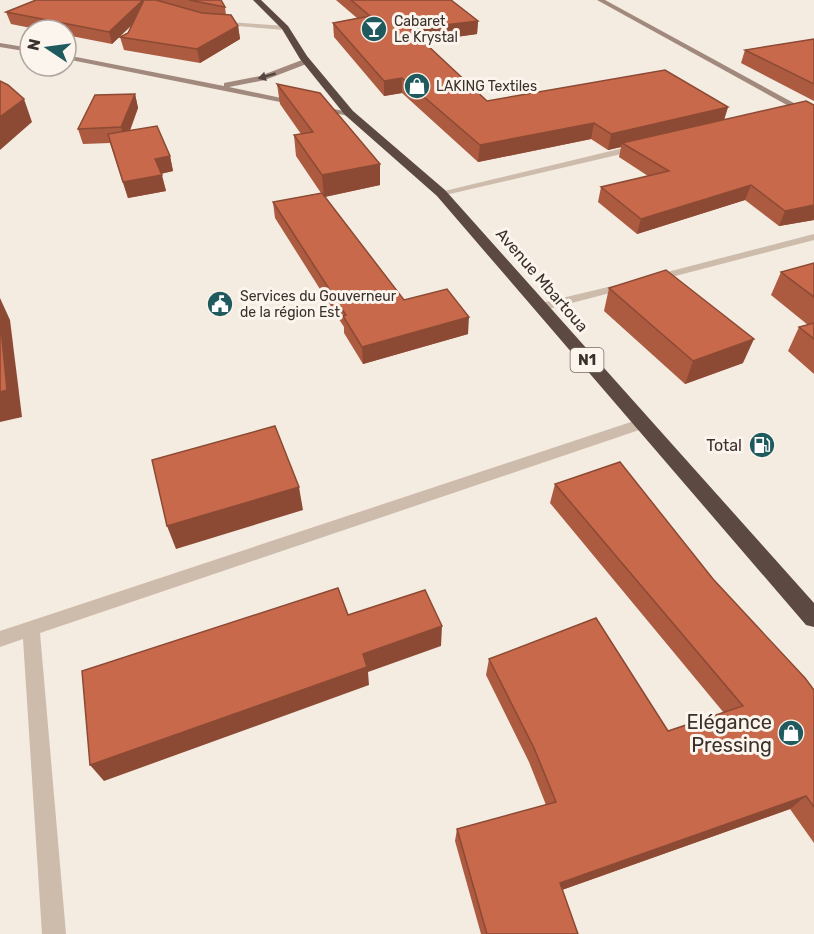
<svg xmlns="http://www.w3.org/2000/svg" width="814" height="934" font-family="Rubik,sans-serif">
<rect width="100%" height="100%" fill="#f4ebe1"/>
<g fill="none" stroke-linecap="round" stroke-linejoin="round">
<g fill="#cdbbac" fill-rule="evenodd">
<polygon points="216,21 285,26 288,28 285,30 214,24"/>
<polygon points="640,144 643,145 643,149 441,196 436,193"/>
<polygon points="814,234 814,240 652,282 646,279 648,277"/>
<polygon points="629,282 633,283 633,287 541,311 535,307 537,304"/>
<polygon points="643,418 648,419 650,423 648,427 40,633 66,934 42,934 23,639 0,647 0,631"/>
</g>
<g fill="#a18a7d" fill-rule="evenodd">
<polygon points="597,0 605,0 814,114 814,120"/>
<polygon points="0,43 30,48 30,52 0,47"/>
<polygon points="66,55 224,86 224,83 260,76 302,60 299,57 303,55 309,63 265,80 229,87 353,113 349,116 66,59"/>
</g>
<polygon fill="#5c4a42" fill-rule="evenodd" points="253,0 261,0 288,26 307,56 353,111 445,190 814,603 814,627 806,625 437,196 345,115 300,59 282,29"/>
</g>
<g fill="#ac5a40">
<polygon points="36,0 221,0 225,7 226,15 238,26 240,39 200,63 124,50 120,37 128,33 131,26 112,44 66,35 66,30 41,30 11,24 6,12"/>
<polygon points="336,0 451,0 478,21 477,34 423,42 487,101 728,107 724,120 814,105 814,220 779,226 745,200 637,234 598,202 601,187 648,176 619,157 621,147 608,150 591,139 478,162 402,93 384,96 334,37 333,23 357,18"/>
<polygon points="814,39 814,101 741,63 745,50"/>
<polygon points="277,84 380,164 380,185 325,197 404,300 468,334 363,364 344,333 344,327 275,218 273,202 321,193 296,156 294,135 301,134 280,104"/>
<polygon points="135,94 138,108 130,131 170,156 173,171 161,174 166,191 128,198 110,143 83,144 78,129"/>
<polygon points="814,263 814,374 788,351 799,327 808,325 771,295 781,272"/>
<polygon points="609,288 743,363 685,384 604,311"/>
<polygon points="555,484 713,579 814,690 814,843 790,809 562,890 578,934 481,934 455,841 457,829 546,805 529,762 486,675 489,659 668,731 724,713 550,503"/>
</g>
<g fill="#8c4a34">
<polygon points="143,0 146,0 148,9 112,44 109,32"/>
<polygon points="478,21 477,34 410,43 410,29"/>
<polygon points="238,26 240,39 200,63 197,49"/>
<polygon points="402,78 402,93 384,96 384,81"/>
<polygon points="135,94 138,108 125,142 121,127"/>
<polygon points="24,99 32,122 0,150 0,117"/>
<polygon points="728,107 723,123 622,143 621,147 608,150 611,134"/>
<polygon points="594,123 591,139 478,162 480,145"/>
<polygon points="170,156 173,171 159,174 155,159"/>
<polygon points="380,164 380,185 324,197 322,175"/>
<polygon points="162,175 166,191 128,198 123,182"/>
<polygon points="751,185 745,200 637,234 641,219"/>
<polygon points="814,205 814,220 779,226 785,211"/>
<polygon points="0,298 10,320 22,417 0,422"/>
<polygon points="469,317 468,334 363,364 362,347"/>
<polygon points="754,339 743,363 685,384 693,361"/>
<polygon points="299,487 303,510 176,549 167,526"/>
<polygon points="442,626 441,646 368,672 369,685 104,781 90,765 363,654"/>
<polygon points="806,796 790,809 553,893 560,883"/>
</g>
<g fill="#c8694b" stroke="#8c4a34" stroke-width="1.5">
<polygon points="36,0 143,0 109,32 6,12"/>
<polygon points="144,0 156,0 202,13 231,15 238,26 197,49 120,37 128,33"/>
<polygon points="189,0 221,0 225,7"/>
<polygon points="351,0 451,0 478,21 410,29 487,101 665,70 728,107 611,134 594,123 480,145 402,78 384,81 333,23 370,16"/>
<polygon points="814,39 814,84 745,50"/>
<polygon points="0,81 8,85 24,99 0,117"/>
<polygon points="277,84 320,93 380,164 322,175 294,135 313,132"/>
<polygon points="135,94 121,127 78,129 95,95"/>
<polygon points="806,101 814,105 814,205 785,211 751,185 641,219 601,187 669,171 622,143"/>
<polygon points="157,126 170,156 155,159 162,175 123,182 108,134"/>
<polygon points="322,193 404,300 447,289 469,317 362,347 343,316 346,315 273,202"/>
<polygon points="814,263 814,297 781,272"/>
<polygon points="666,270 754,339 693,361 609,288"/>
<polygon points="0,318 7,390 0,392"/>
<polygon points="814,323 814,339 799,327"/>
<polygon points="275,426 299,487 167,526 152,460"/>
<polygon points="620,462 713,579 805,678 814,690 814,807 806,796 560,883 578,934 487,934 457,829 556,802 534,748 489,659 596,618 668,731 743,706 555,484"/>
<polygon points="338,588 348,615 425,590 442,626 363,654 367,667 90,765 82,671"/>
</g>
<defs><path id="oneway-solid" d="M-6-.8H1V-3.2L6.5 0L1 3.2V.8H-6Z" transform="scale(1.5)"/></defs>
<use fill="#544640" href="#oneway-solid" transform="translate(267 76) rotate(164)"/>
<defs>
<g id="bar-disc" transform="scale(1.35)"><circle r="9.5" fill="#1f5a5e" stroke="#fbf5ee"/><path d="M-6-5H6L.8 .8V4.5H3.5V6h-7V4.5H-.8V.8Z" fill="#fff"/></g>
<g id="shop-disc" transform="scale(1.35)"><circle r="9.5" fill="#1f5a5e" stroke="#fbf5ee"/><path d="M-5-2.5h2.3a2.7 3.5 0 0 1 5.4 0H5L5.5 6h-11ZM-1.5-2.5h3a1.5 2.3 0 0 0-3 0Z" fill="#fff"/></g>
<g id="civic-disc" transform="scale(1.35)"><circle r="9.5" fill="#1f5a5e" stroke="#fbf5ee"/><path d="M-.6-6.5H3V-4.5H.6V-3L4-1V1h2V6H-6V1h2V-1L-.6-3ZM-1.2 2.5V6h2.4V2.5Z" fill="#fff"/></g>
<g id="fuel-disc" transform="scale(1.35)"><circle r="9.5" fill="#1f5a5e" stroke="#fbf5ee"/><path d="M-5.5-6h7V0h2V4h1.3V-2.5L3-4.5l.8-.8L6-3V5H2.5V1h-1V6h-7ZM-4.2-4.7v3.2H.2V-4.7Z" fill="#fff"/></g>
</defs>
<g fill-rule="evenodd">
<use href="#bar-disc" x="374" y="29"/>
<use href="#shop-disc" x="417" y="86"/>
<use href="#civic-disc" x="220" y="304"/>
<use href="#fuel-disc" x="762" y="445"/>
<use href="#shop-disc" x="791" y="733"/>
</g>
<g text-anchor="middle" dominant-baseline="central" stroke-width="6" stroke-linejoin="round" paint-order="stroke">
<g font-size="14" fill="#3b302b" stroke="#fbf5ee" text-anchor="start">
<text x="394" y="21">Cabaret<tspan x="394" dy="16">Le Krystal</tspan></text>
<text x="436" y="86">LAKING Textiles</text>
<text x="240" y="296">Services du Gouverneur<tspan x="240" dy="16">de la région Est</tspan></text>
</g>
<rect fill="#fbf5ee" stroke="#756b66" stroke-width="1.5" x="570.5" y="348" width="33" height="24" rx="4.5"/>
<g font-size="15" font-weight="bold" fill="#3b302b">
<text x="587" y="360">N1</text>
</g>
<g font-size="16" fill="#3b302b" stroke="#fbf5ee">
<text transform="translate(542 280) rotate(49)">Avenue Mbartoua</text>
</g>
<g font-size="16" fill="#3b302b" stroke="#fbf5ee" text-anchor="end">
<text x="742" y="445">Total</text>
</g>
<g font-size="20" fill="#3b302b" stroke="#fbf5ee" text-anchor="end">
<text x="772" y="722">Elégance<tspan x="772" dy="23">Pressing</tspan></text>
</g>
</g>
<g transform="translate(48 48) rotate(283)"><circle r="28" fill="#fbf5ee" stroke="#aea6a0" stroke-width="1.5"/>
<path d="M0-4.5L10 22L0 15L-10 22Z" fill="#1f5a5e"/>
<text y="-9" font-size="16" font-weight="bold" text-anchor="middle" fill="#3b302b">N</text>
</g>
</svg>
